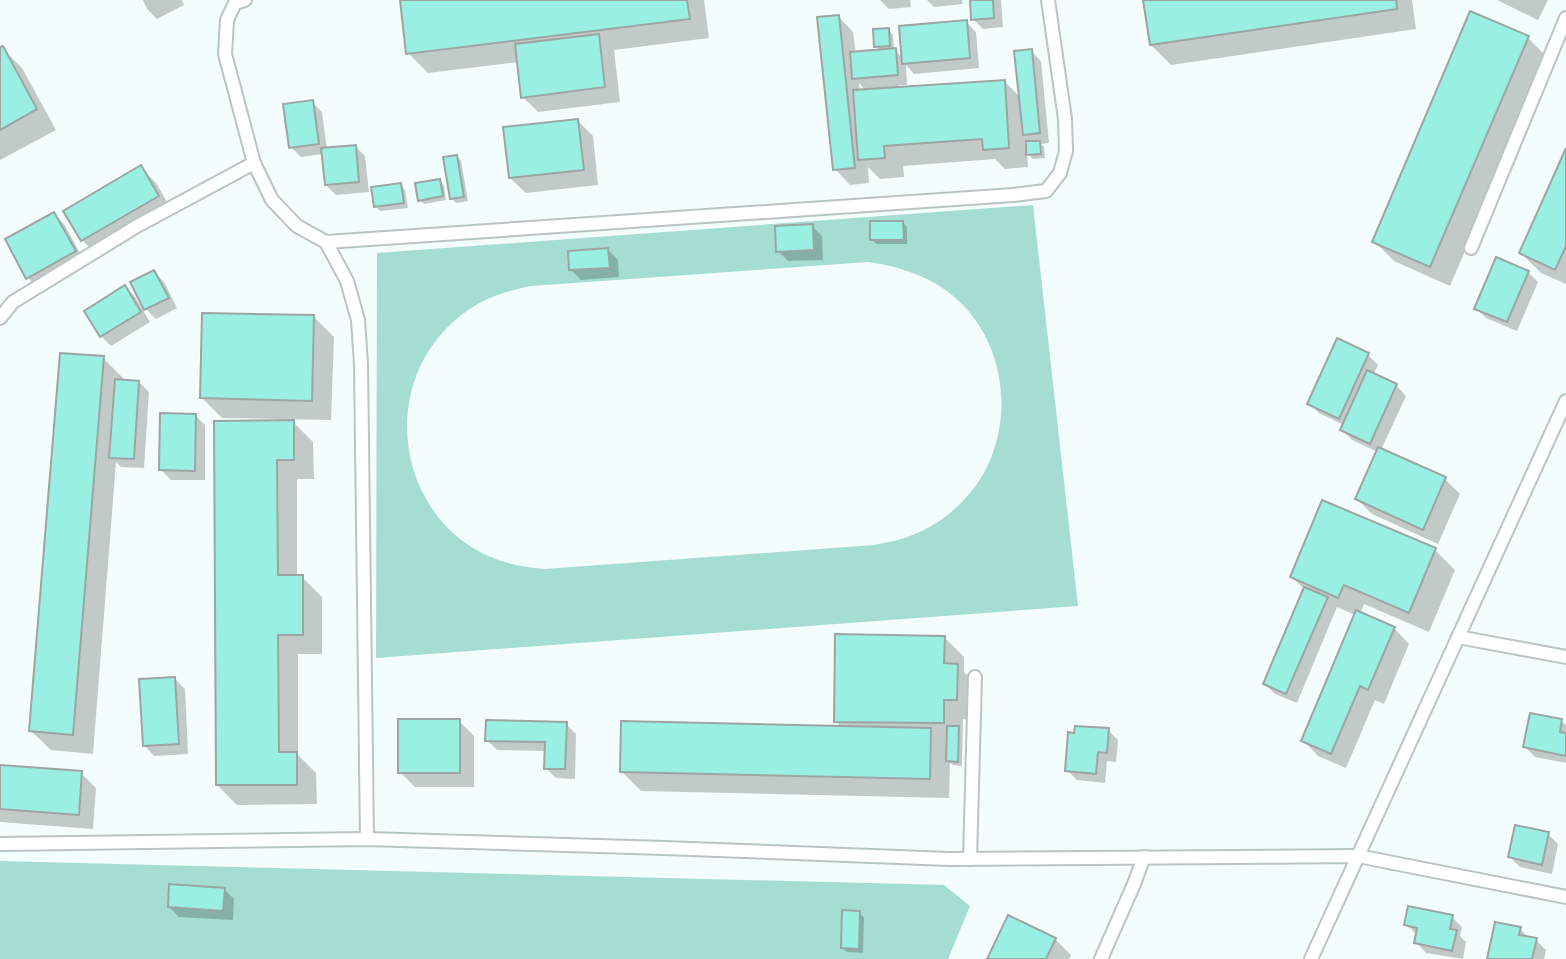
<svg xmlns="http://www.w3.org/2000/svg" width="1566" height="959" font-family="Roboto,sans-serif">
<rect width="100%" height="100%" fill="#f3fdfb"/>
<g fill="#a6ddd3" fill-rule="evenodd">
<path d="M1033 205 1078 606 376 658 377 253ZM868 262C897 266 923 274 947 291 1007 335 1018 425 977 484 961 506 940 524 915 534 902 540 888 542 874 545L544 569C522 567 502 563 482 553 415 519 390 435 419 369 433 338 459 311 490 298 503 292 517 289 531 286Z"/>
<polygon points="0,861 944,885 970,906 948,959 0,959"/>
</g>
<g fill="#0003" fill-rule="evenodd">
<polygon points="143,0 182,0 184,5 157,19 147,9"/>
<polygon points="401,0 704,0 709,38 614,50 620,102 538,112 523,97 518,62 428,73 408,53"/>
<polygon points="880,0 910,0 911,7 889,9"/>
<polygon points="927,0 962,0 963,4 934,7"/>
<polygon points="972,0 1001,0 1003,27 983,29 973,19"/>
<polygon points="1156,0 1412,0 1416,29 1171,65 1151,45"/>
<polygon points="1497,0 1548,0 1538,20"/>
<path d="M838 16 853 32 856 54 881 51 876 46 888 30 893 35 894 50 903 58 966 22 976 32 979 68 914 74 906 65 907 85H899V89L1004 81 1021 98 1031 51 1041 61 1049 143 1041 144 1044 147 1045 158 1033 159 1027 153 1028 167 1005 169 995 159 903 166 904 177 880 179 868 167 869 183 850 185 835 169ZM859 83 866 91H860Z"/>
<polygon points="1528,38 1548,58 1450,286 1394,261 1374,241"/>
<polygon points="2,48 22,68 56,130 0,160 0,49"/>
<polygon points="312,102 322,112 327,149 355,146 365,156 369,192 336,195 326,185 323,154 301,157 291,147"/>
<polygon points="578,121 593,136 598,185 526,193 510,178"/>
<polygon points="1566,152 1566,284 1541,273 1521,253"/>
<polygon points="457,156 461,161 468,201 456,203 451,198"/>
<polygon points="140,167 156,183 173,212 97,255 82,240"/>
<polygon points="439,181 444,185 446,200 424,204 420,200"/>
<polygon points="401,185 405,190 408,208 380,211 375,206"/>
<polygon points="54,214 64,224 85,262 38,288 28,278"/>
<polygon points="903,223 907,227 907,244 877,244 872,240"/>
<polygon points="812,226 822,236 823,260 788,261 778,251"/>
<polygon points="608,250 618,260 619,277 581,280 571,270"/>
<polygon points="154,272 164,282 177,308 156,319 146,309 133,283"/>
<polygon points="1528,272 1538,282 1517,331 1486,318 1476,308"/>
<polygon points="125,287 135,297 150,322 111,346 101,336"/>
<polygon points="314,317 334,337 331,420 222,418 202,398"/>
<polygon points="1368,355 1378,365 1373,375 1396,385 1406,396 1381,450 1445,479 1460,494 1438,544 1372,514 1357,499 1378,452 1352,440 1342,430 1344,425 1319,413 1309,403"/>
<polygon points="103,358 123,378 123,381 139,382 149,392 144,468 121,467 116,462 93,754 51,750 31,731"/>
<polygon points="195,415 205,425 205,480 171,480 161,470"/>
<polygon points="291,420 313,442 314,479 297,479 297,577 302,577 322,597 322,654 298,654 298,755 316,773 317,804 237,805 217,785 216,423 291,422"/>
<polygon points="1323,502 1435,550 1455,570 1429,632 1364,604 1360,614 1394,628 1409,644 1384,704 1375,700 1346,768 1318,756 1303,740 1355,615 1337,607 1297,703 1275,694 1265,684 1304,589 1292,577"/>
<polygon points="944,637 964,657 964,672 977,685 977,720 963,719 962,766 953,765 950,763 949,798 641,791 621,771 842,728 836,721"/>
<polygon points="175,679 185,689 188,754 154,756 144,745"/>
<polygon points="459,721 474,736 474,787 415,787 400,772"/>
<polygon points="1561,721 1566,725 1566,763 1535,757 1525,747"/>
<polygon points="566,724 576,734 575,779 556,778 546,768 546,751 497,750 487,740"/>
<polygon points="1108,730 1118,740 1116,762 1107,761 1105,783 1077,780 1067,770"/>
<polygon points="0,767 81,773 96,788 93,829 0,822"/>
<polygon points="1548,834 1558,844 1552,874 1520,867 1510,857"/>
<polygon points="224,889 234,899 233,920 179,917 169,907"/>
<polygon points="860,913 864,918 863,953 847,952 842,947"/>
<polygon points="1009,917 1055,939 1071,955 1069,959 989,959"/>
<polygon points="1452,917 1462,927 1460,936 1466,942 1463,959 1426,953 1416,942 1417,935 1406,924"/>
<polygon points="1520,929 1530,939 1536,940 1546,950 1544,959 1489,959"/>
</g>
<g fill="#99efe1" stroke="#9ca5a3" stroke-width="2">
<polygon points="400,0 687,0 690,19 406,54"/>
<polygon points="970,0 993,0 994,18 971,20"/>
<polygon points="1143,0 1396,0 1397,9 1150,45"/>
<polygon points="1470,11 1529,36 1430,267 1372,242"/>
<polygon points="839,15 855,168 833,170 817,17"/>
<polygon points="967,20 970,58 902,64 899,26"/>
<polygon points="889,28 890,46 874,47 873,29"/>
<polygon points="599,34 605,87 521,98 515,44"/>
<polygon points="3,46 37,109 0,130 0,47"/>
<polygon points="896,48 898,75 852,79 850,52"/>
<polygon points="1032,49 1040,133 1023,135 1014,51"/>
<polygon points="1005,80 1009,148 983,150 982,139 884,146 885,158 858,160 853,90"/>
<polygon points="313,100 319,144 289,148 283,104"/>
<polygon points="578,119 584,170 509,178 503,127"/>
<polygon points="1026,141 1040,141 1041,154 1026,155"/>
<polygon points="356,145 359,182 325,185 321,148"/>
<polygon points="1566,148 1566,246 1555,270 1519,253"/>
<polygon points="457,155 464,197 450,199 443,157"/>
<polygon points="141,165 159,196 81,241 63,211"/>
<polygon points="440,179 443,196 418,201 415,183"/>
<polygon points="401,183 404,203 374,207 371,187"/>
<polygon points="54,212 76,251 26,279 5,239"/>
<polygon points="870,221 903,221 904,240 870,240"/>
<polygon points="813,224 814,250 776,252 775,226"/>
<polygon points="608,248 610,268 569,270 568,251"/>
<polygon points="1496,257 1529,271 1507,322 1474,309"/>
<polygon points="154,270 169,298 144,310 130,282"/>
<polygon points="125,285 141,312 100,337 84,311"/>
<polygon points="202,313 314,315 312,401 200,398"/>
<polygon points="1337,338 1369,353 1339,419 1307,404"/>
<polygon points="60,353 104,356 73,735 29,731"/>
<polygon points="1367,370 1397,384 1370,444 1340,430"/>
<polygon points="115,379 139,381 134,459 109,458"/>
<polygon points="160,413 196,414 195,471 159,470"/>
<polygon points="294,420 294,460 277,460 278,575 303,575 303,635 278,635 279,752 297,752 297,785 216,785 214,421"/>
<polygon points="1378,447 1446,477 1423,530 1355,499"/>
<polygon points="1322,500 1436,548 1409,613 1344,585 1338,598 1290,577"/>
<polygon points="1304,587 1328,597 1286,694 1263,684"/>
<polygon points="1356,610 1395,627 1368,690 1360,686 1331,754 1301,741"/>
<polygon points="835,634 945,636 944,663 958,664 957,700 944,700 944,723 834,722"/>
<polygon points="175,677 179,744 143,746 139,679"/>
<polygon points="1530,713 1562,719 1560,732 1566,733 1566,756 1523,747"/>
<rect x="398" y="719" width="62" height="54"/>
<polygon points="486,720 567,722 565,769 544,769 545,742 485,741"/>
<polygon points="621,721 931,728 930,779 620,772"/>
<polygon points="947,726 959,726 958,762 946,761"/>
<polygon points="1075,726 1109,728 1107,753 1098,752 1096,774 1065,771 1068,732 1074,733"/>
<polygon points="0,765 82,771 79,815 0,809"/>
<polygon points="1515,825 1549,832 1542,865 1508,857"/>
<polygon points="169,884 225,888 223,911 168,907"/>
<polygon points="1408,906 1453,915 1450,929 1457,930 1452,951 1414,943 1417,928 1404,925"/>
<polygon points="842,910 860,911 859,949 841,948"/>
<polygon points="1008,915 1056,938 1046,959 987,959"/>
<polygon points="1495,922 1521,927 1519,935 1537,938 1532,959 1487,959"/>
</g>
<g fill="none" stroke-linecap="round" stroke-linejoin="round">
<g stroke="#bac5c3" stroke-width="16">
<g id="service">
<polyline points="254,163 272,200 297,226 326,242 347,281 358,320 361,364 367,839"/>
<polyline points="326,242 1013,195 1046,191 1060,173 1066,151 1065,119 1048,0"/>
<polyline points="1471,248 1566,18"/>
<polyline points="0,318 13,302 137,226 254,163 225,54 227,20 235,3 245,0"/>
<polyline points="1458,637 1566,657"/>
<polyline points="0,844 367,839 664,848 949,859 1358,856 1566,897"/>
<polyline points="970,859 975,677"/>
<polyline points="1101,959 1134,884 1144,857"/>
<polyline points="1311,959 1566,401"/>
</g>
</g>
<use href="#service" stroke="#fff" stroke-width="12"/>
</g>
</svg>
